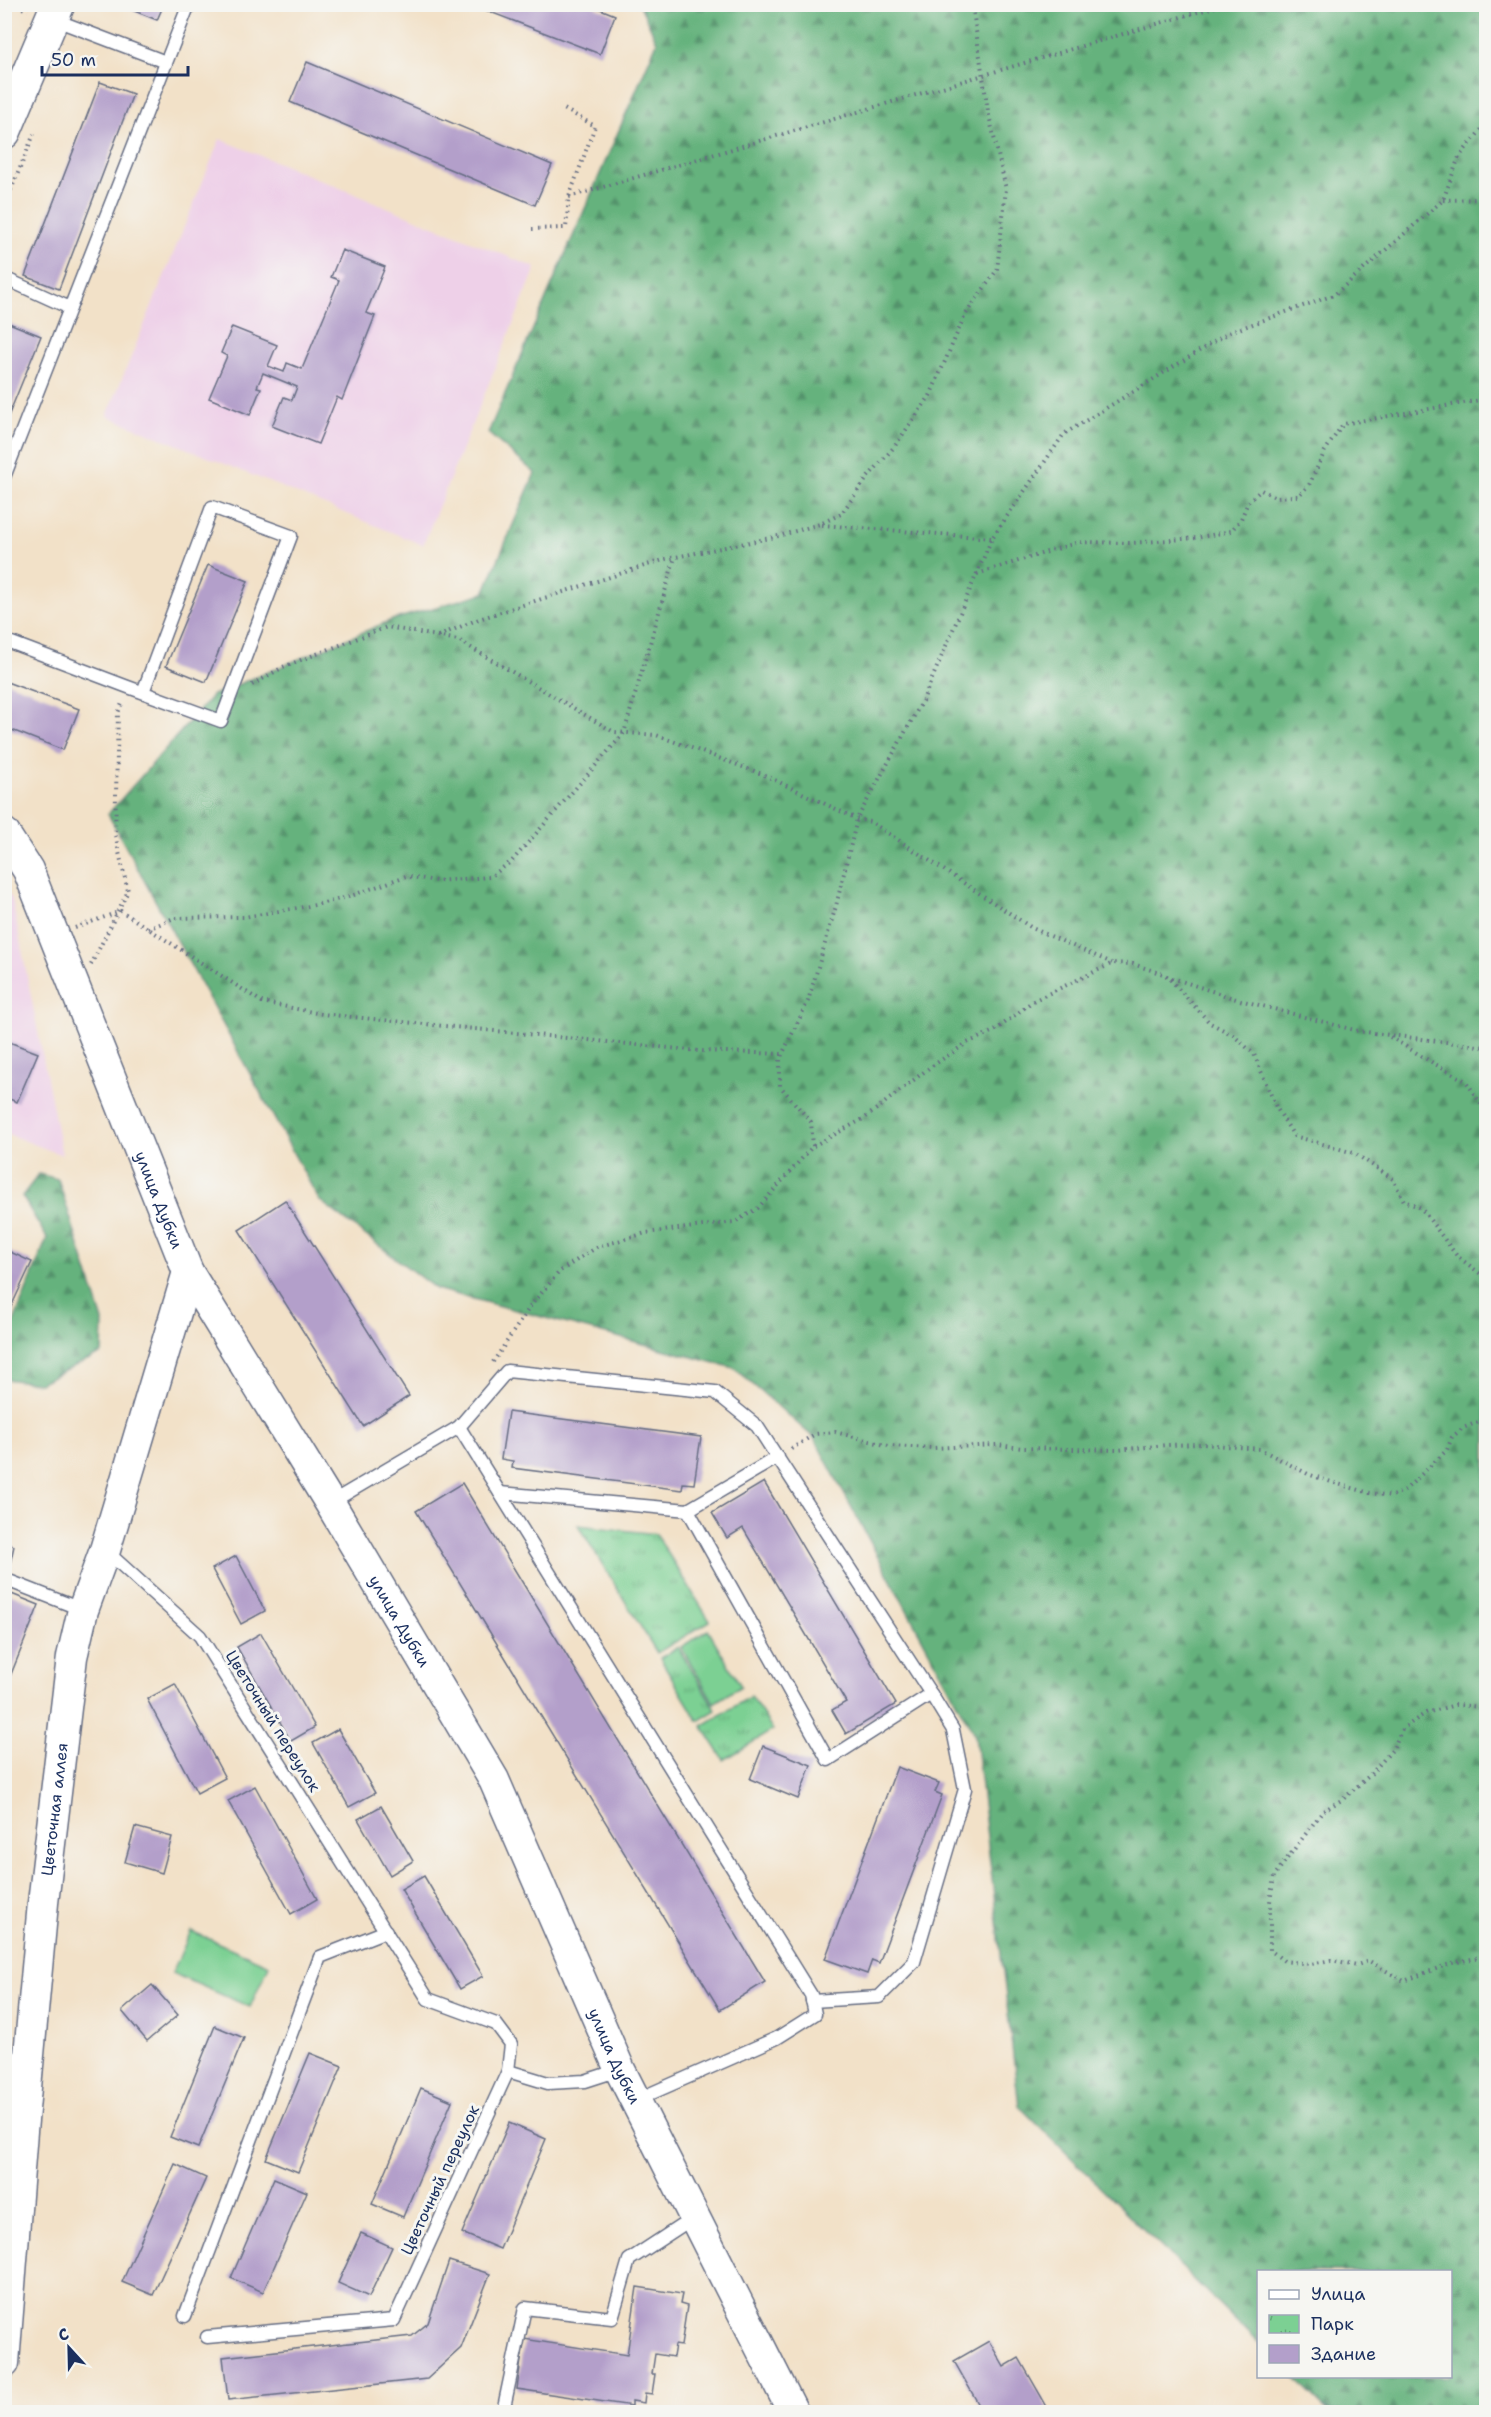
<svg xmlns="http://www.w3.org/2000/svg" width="1491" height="2417" font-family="'Shantell Sans',sans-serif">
<defs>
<pattern id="forest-firs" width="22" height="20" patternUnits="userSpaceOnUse" patternTransform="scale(1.5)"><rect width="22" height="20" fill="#65b27d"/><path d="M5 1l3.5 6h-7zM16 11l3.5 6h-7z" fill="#52916a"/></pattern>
<pattern id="park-tufts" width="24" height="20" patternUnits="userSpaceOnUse" patternTransform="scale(1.5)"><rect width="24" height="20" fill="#7cd093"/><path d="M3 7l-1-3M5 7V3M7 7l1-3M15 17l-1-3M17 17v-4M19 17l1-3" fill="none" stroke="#65a97b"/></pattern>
</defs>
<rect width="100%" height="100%" fill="#f6f6f2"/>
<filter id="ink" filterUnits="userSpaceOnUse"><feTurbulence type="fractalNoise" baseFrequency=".0167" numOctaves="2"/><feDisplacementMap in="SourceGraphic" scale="12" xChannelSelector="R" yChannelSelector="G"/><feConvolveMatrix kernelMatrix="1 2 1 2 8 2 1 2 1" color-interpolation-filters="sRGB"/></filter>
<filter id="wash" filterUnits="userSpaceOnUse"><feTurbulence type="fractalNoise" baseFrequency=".008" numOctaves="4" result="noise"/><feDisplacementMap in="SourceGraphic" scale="24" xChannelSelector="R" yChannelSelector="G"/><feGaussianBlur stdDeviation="1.35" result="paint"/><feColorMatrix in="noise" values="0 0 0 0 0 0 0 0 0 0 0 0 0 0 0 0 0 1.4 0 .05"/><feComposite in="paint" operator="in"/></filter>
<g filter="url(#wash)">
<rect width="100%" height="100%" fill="#f2e1c8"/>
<g fill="#eed0e8">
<polygon points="220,139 536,268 423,545 107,416"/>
<polygon points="4,887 12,899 62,1155 5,1133"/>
</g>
<g fill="#7cd093" stroke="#4c8078" stroke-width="1.5">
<polygon points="708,1630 741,1686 714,1703 681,1647"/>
<polygon points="191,1931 269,1965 250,2007 172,1973"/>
</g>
<g fill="url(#forest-firs)" stroke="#40706e" stroke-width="1.5">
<polygon points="640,5 1486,5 1486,2412 1329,2412 1293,2377 1450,2376 1450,2272 1258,2272 1258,2343 1019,2106 975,1736 814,1438 734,1368 436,1289 319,1200 108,814 213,695 392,620 484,593 535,473 488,433 657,42"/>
<polygon points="39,1174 58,1179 103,1321 102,1353 39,1383 4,1379 5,1344 47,1238 22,1196"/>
</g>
<g fill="url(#park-tufts)" stroke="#4c8078" stroke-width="1.5">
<polygon points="578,1525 656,1534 710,1621 657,1653"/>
<polygon points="678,1647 716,1710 698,1721 660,1658"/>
<polygon points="751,1696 773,1730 724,1760 702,1726"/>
</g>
<g id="blocks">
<g fill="#b39fca">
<polygon points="128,4 164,4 157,20 127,8"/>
<polygon points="588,4 615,15 600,54 472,5"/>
<polygon points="307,62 552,165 535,205 290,102"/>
<polygon points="100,82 133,94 59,289 25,276"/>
<polygon points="342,250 385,267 366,313 375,316 342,400 337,397 318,444 272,426 284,397 292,400 297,387 263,373 257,387 261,388 250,415 209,398 227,356 221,353 232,327 277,345 268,366 284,372 287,363 302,369 339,280 331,277"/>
<polygon points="4,321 41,336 5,424 4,424"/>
<polygon points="208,565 248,581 206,682 166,666"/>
<polygon points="4,681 79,709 63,750 4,727"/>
<polygon points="4,1040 38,1053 17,1102 4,1097"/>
<polygon points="285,1200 409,1396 363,1426 239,1230"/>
<polygon points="4,1249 32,1262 4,1322"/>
<polygon points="508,1412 701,1437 694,1484 683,1483 682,1490 512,1468 513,1461 501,1459"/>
<polygon points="764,1482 896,1704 846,1734 832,1710 846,1702 743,1528 727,1538 712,1513"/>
<polygon points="462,1483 765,1982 720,2010 416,1511"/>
<polygon points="4,1541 14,1546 10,1564 4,1562"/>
<polygon points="236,1556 265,1611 241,1624 212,1569"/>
<polygon points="4,1591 39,1605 5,1689 4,1689"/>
<polygon points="261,1633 315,1727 291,1741 237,1647"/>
<polygon points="175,1684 225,1778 197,1793 147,1699"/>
<polygon points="338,1729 375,1793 349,1807 313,1743"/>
<polygon points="763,1746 811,1765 798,1799 750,1779"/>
<polygon points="897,1767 939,1783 935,1792 942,1795 879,1963 872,1960 867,1974 825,1959"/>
<polygon points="255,1786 317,1899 291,1914 228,1801"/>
<polygon points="381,1806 413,1861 390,1875 358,1819"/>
<polygon points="135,1827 172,1837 162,1873 125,1862"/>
<polygon points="424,1876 483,1976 460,1989 401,1889"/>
<polygon points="152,1985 178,2015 147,2041 122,2011"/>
<polygon points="215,2026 244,2038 198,2148 170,2137"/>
<polygon points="310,2053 342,2066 298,2172 266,2159"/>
<polygon points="421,2088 452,2101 403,2217 372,2204"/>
<polygon points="509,2123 546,2139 500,2249 462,2233"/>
<polygon points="175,2164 206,2178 153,2295 122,2282"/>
<polygon points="274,2178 307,2192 263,2292 231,2278"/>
<polygon points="361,2233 392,2247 369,2297 338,2283"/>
<polygon points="449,2261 490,2274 461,2348 427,2379 228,2400 223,2357 412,2336 428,2323"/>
<polygon points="637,2287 682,2294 680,2304 687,2306 681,2346 675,2345 673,2357 655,2354 652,2374 655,2374 652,2394 645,2393 644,2403 632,2401 632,2406 517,2389 524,2339 627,2355"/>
<polygon points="989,2341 1004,2367 1019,2358 1050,2412 983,2412 954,2361"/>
</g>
</g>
</g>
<g filter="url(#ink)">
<use href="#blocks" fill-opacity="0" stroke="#666d83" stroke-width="1.5"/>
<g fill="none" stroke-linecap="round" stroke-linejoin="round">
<g stroke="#666d83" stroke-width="15">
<g id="service">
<polyline points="53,19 166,62"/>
<polyline points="4,278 70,308"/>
<polyline points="4,477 189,4"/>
<polyline points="4,640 128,687 221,721 291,536 212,507 143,692"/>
<polyline points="459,1427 811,1995 815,2014 777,2038 636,2100"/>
<polyline points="500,1493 688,1510"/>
<polyline points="330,1503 459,1427 507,1371 715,1392 757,1426 931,1694 828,1760 688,1510 778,1457"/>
<polyline points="105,1550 200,1636 428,1999 496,2024 511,2044 508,2071 394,2320 207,2337"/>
<polyline points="4,1579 83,1610"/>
<polyline points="812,2001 879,1997 914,1962 965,1789 953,1730 931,1694"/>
<polyline points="508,2071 548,2083 585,2081 619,2070"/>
<polyline points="185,2316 320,1957 386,1931"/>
<polyline points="503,2412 525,2308 612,2318 629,2260 693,2218"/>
</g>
</g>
<g stroke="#666d83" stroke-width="33">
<g id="tertiary">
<path id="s1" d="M4 833 28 870 188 1272 330 1503 494 1780 620 2070 793 2412"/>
<path id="s2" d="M4 2363 22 2131 43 1903 72 1657 83 1610 105 1550 188 1272"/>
</g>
</g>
<g stroke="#666d83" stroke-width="36">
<polyline id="secondary" points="4,132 58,4"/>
</g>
<g stroke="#666d83" stroke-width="4" stroke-dasharray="1.5 4.5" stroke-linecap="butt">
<polyline points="11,4 28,10"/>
<polyline points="569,197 1225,4"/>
<polyline points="1443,200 1486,199"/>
<polyline points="4,207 34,134"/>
<polyline points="532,229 566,228 569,197 595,126 562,108"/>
<polyline points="822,525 992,538"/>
<polyline points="977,574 1079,542 1131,543 1196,538 1231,531 1241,519 1248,502 1261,490 1275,497 1298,496 1309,485 1325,451 1343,424 1486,399"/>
<polyline points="438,636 479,619 666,559 775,537 820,524 841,514 868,477 894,447 930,396 965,315 997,270 1006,189 988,111 972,4"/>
<polyline points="252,685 283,667 387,627 458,640 614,732 656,735 762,774 857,819 871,822 1032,928 1112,963"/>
<polyline points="75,928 121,911 262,1002 322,1014 700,1051 782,1054"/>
<polyline points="148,929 174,918 244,917 315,905 348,897 406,876 436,881 490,877 512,861 624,733 675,557"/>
<polyline points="91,965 128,891 115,835 118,713 123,701"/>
<polyline points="1166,976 1236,999 1358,1031 1486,1047"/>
<polyline points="1390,1037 1433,1063 1466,1081 1486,1112"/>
<polyline points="813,1146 811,1122 780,1086 780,1059 808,1001 836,906 857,819 923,700 992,538 1064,434 1230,332 1334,295 1443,200 1459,157 1486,124"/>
<polyline points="493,1362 532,1304 560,1271 597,1247 646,1233 735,1222 758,1208 813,1146 865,1118 929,1068 967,1043 996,1030 1033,1001 1113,963 1133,964 1166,975 1210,1023 1233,1035 1254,1054 1276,1107 1294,1136 1354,1153 1393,1179 1404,1201 1421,1208 1457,1256 1486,1278"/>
<polyline points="791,1449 815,1434 835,1432 889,1446 933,1448 997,1445 1022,1448 1117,1450 1167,1445 1204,1444 1260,1449 1308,1474 1331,1482 1370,1493 1392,1496 1405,1490 1447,1450 1452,1437 1463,1428 1486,1419"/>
<polyline points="1486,1707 1455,1705 1426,1713 1402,1729 1393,1749 1370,1775 1343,1799 1323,1811 1274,1876 1270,1902 1270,1950 1284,1961 1311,1964 1331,1960 1357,1965 1369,1961 1404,1981 1452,1963 1486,1956"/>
</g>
<use href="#service" stroke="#fff" stroke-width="12"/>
<use href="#tertiary" stroke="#fff" stroke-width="30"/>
<use href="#secondary" stroke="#fff" stroke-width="33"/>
</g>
</g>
<g text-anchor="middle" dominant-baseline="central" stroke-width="6" stroke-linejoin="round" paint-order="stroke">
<g font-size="16" fill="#1b2f5e" stroke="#f6f6f2">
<text stroke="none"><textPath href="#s1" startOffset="399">улица Дубки</textPath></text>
<text stroke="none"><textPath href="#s1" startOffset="885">улица Дубки</textPath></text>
<text transform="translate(273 1721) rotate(58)">Цветочный переулок</text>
<text stroke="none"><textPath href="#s2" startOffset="556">Цветочная аллея</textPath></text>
<text stroke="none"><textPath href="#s1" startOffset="1371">улица Дубки</textPath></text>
<text transform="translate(440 2180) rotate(-65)">Цветочный переулок</text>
</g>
</g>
<rect width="1491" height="2417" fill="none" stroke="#f6f6f2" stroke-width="24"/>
<rect x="1257" y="2270" width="195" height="108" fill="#f6f6f2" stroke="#9ea6b7" stroke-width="1.5"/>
<rect x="1269" y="2290" width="30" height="9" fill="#ffffff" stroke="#9ea6b7" stroke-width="1.5"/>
<text x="1311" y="2300" font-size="18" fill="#1b2f5e">Улица</text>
<rect x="1269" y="2315" width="30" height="18" fill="url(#park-tufts)" stroke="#9ea6b7" stroke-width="1.5"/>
<text x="1311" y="2330" font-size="18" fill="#1b2f5e">Парк</text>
<rect x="1269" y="2345" width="30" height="18" fill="#b39fca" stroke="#9ea6b7" stroke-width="1.5"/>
<text x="1311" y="2360" font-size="18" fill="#1b2f5e">Здание</text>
<g transform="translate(69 2348) rotate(338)" stroke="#f6f6f2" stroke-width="4.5" paint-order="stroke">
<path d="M0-4.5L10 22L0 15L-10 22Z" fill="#1b2f5e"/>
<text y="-9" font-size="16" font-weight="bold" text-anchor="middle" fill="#1b2f5e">С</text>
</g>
<path d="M42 66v9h146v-9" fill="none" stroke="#1b2f5e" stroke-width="3"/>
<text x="51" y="66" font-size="18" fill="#1b2f5e" stroke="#f6f6f2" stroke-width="4.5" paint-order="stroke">50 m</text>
</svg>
